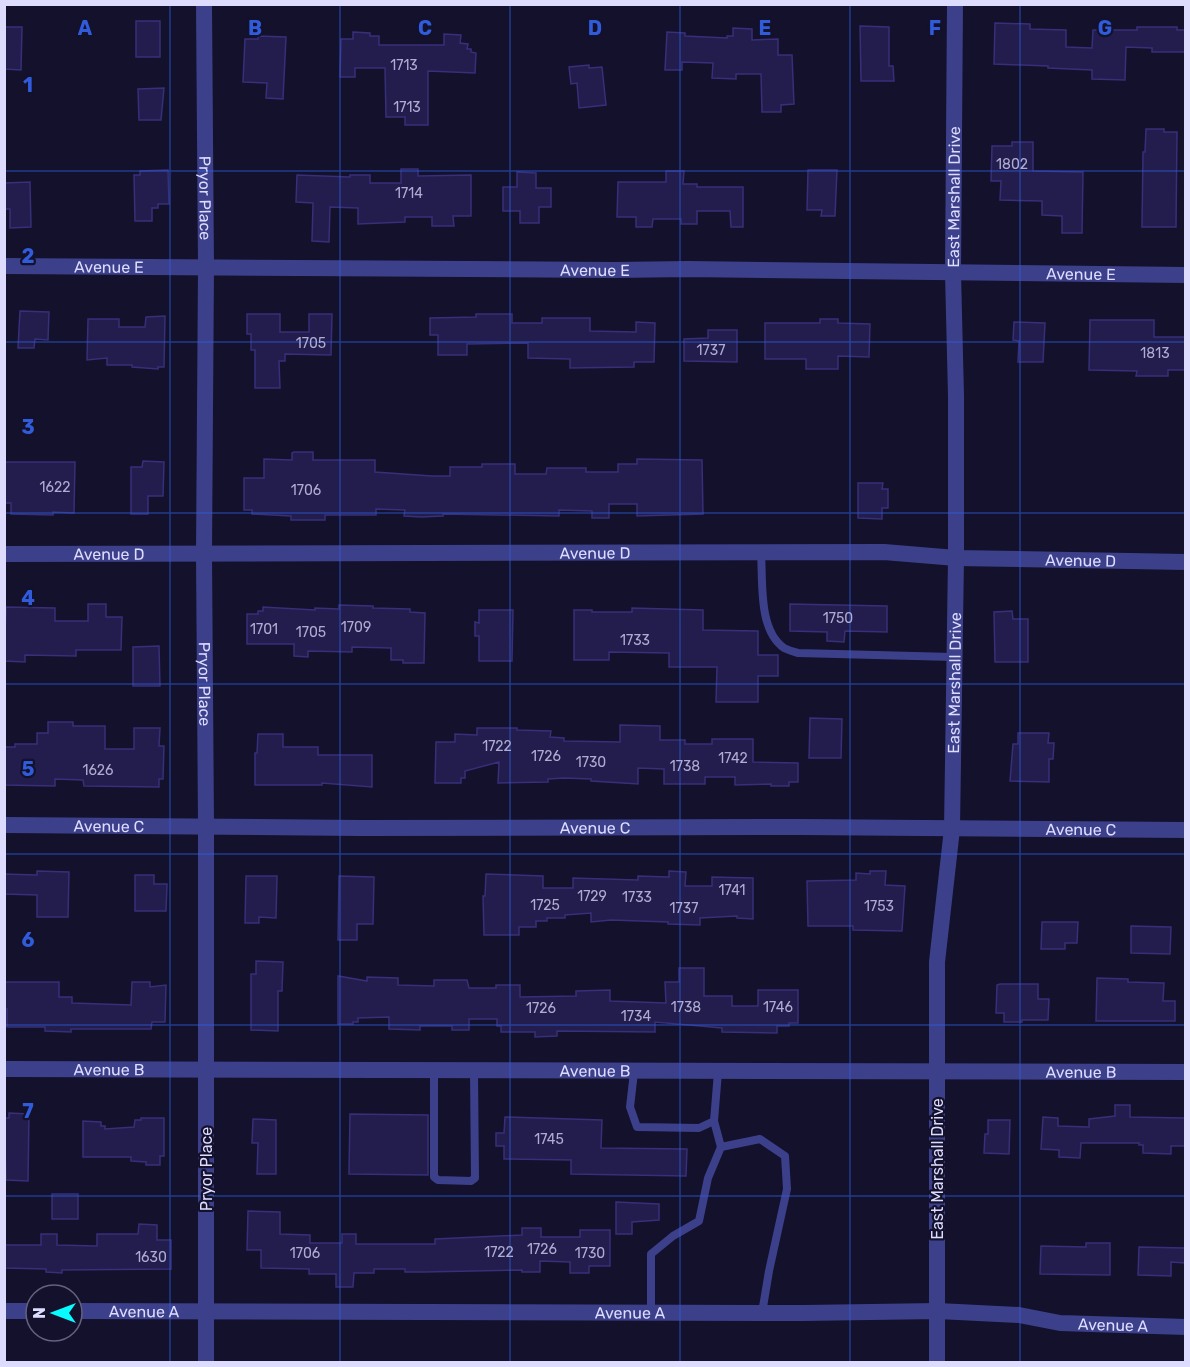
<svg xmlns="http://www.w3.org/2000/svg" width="1190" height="1367" font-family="Rubik,sans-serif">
<rect width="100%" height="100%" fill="#13112c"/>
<g fill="#231d4d" stroke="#372f79" stroke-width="1.5">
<rect x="136" y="21" width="24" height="36"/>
<polygon points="995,23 1030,24 1030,29 1066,30 1066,47 1092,48 1093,30 1137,30 1137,27 1177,27 1177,30 1185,30 1185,52 1152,52 1152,48 1126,47 1125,80 1092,79 1092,70 1048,68 1048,66 994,64"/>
<polygon points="860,26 889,27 889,66 893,66 894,81 861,81"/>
<polygon points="4,27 22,27 21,70 4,69"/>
<polygon points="733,28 752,29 752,40 778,39 778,55 792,55 794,104 781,105 781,112 762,112 761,74 736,74 736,79 712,78 713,63 682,62 682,70 665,70 667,32 685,33 685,36 727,38 727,36 733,36"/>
<polygon points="353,32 370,33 370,36 379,36 379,45 444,45 444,34 461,35 460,43 468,44 467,49 471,49 471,52 476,53 475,73 428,71 428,125 405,125 405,117 386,117 385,68 355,68 355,77 340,77 341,39 353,39"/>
<polygon points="258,36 286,37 283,99 266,98 267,83 243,82 245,39 258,39"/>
<polygon points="589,65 589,68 602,67 606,105 579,108 577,83 571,84 569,67"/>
<polygon points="164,88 161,120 139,120 138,89"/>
<polygon points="1146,129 1164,129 1164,132 1177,132 1176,227 1142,227 1143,152 1145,152"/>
<polygon points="1012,142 1033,142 1033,171 1083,172 1082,233 1062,233 1062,216 1042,215 1042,201 1000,200 1001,181 991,181 992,146 1012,146"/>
<polygon points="401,169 418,169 418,176 471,175 471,216 453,216 454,226 432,226 432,217 405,217 405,222 358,224 358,208 330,207 329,242 312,241 313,203 296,202 297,175 350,177 350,175 370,175 370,183 401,183"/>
<polygon points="168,170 169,204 158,204 158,208 152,208 152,221 135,221 134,175 140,175 140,171"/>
<polygon points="808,170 837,170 835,216 821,216 822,210 807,210"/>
<polygon points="666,171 684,171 683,184 697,184 697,187 743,187 743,227 731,227 730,211 697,211 697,224 681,224 681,219 653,219 652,227 636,227 636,217 617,217 618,182 666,182"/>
<polygon points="517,172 536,173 536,188 551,188 551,207 539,207 539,223 520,223 520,211 503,211 503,187 517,187"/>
<polygon points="30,182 31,227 10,228 10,209 4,209 4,183"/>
<polygon points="20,311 49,312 48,340 35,339 34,348 18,348"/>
<polygon points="247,314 280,314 280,332 309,332 309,314 332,314 331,355 285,354 285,361 279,361 280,388 255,388 255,350 251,350 251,334 247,334"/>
<polygon points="476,314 512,314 512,323 542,323 542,318 590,318 590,331 636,332 636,322 655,323 654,362 634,362 634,367 570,368 570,359 528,358 528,343 467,344 467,355 438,355 438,335 430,335 430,318 476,317"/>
<polygon points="165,316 164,367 158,367 158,369 132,367 132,365 107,365 107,358 87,360 88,319 119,319 119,327 145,327 146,317"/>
<polygon points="820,319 838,319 838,323 870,324 869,357 838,356 838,369 806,369 806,359 765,359 765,323 820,323"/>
<polygon points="1090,320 1154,320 1154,337 1185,337 1185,370 1168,370 1168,376 1136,376 1137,371 1089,370"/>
<polygon points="1014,322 1045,323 1043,362 1018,362 1019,341 1013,340"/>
<polygon points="708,330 737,330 737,362 684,361 684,339 708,338"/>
<polygon points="294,452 313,452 313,460 375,460 375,472 432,476 450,476 450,467 482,467 482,464 515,464 515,474 546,474 547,468 586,468 586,472 618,472 618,464 637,464 637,459 702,460 703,514 637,516 637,504 609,504 609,518 592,518 592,511 559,510 559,516 443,514 443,516 421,517 404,516 405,510 376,509 376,515 325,515 325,520 291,520 291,516 252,514 252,510 244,510 244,478 264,478 264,459 292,460 292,453"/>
<polygon points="143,461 164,462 163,496 148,496 148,514 131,514 131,467 142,467"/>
<polygon points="4,462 75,462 74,513 53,512 53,515 11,514 11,503 4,503"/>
<polygon points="858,483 883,483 882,489 888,489 888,508 882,508 882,519 858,518"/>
<polygon points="88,604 106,604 106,617 122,617 121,650 76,650 76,656 25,655 25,662 4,661 6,607 55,608 55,621 88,621"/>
<polygon points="790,604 887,606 887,632 845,631 844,642 827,641 827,632 790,631"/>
<polygon points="339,605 373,606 373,608 410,609 410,612 425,613 424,663 403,663 403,660 391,660 391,648 352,647 352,652 308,651 308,657 294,656 294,644 247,644 247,614 258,614 258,611 263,611 263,607 315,610 315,608 339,609"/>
<polygon points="632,608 703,610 703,630 758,631 758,655 778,655 778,676 758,676 758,702 716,702 717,667 669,667 669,653 609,652 609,660 574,660 574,610 592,610 592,612 632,612"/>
<polygon points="479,610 513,610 512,661 479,661 479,636 475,636 475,622 479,623"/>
<polygon points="1012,611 1013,619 1028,619 1028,662 995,662 994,612"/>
<polygon points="159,646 160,686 133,686 133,647"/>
<polygon points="810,718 842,719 841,758 809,758"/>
<polygon points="48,722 73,722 73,726 105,726 105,749 134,749 134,728 160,728 159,746 164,746 163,779 159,779 159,787 84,786 83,780 55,779 55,786 4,785 4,747 15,747 15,744 37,744 37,733 48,733"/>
<polygon points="620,725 660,726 660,740 685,740 685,744 712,744 712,739 753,739 753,762 798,763 798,782 789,782 789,786 771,786 771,784 735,785 735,777 705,777 705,784 664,784 664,769 638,768 638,784 591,781 591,779 564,778 548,779 548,782 498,783 499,762 465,771 465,778 461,778 461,783 435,783 436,742 455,742 455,734 477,735 477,728 517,728 517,730 551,731 550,737 564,738 564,741 620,742"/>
<polygon points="1018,733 1049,733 1048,743 1054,743 1053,759 1049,759 1049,782 1010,781 1013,744 1018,744"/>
<polygon points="258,734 283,734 283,747 318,747 318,755 372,755 372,787 322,783 322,785 255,785 255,753 257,753"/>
<polygon points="37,871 69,872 68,917 37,917 37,895 4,894 4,874 37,875"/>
<polygon points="669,871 686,872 685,886 712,886 712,877 753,878 753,919 737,918 737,916 700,918 700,925 668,924 668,922 611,920 591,922 591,913 565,915 565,918 547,918 547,921 536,921 536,927 519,927 519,935 484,935 483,896 485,896 486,874 543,876 543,888 573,888 573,878 638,880 638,876 669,877"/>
<polygon points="870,871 886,871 885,885 905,886 902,931 853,930 853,926 808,926 807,881 856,880 856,873 870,874"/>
<polygon points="135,875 154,875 154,884 167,884 166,911 135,911"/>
<polygon points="246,876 277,876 276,918 259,917 259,923 245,923"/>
<polygon points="339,876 374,877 373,924 357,924 357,940 338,940"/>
<polygon points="1042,922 1078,922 1077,943 1065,943 1065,949 1041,949"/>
<polygon points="1131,926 1171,927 1170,954 1131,953"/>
<polygon points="256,961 283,962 282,991 278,991 278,1031 251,1030 251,974 256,974"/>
<polygon points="679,968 704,968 704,996 732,996 732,1006 758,1006 758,990 798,990 798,1023 789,1023 789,1026 777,1026 777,1033 722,1032 722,1028 655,1022 655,1032 557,1031 557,1036 535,1037 535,1032 501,1032 501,1026 497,1026 497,1019 469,1019 469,1030 452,1030 452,1026 420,1026 420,1030 389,1029 389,1017 358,1018 358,1022 353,1022 353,1024 338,1024 338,976 367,981 367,977 398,978 398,985 434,986 434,980 467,980 469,988 496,988 496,985 520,985 520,997 576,996 576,991 610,990 610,1001 666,1003 665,982 679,982"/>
<polygon points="1097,978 1128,979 1128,982 1164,983 1163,1001 1175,1001 1175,1021 1096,1021"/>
<polygon points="4,982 59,982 59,997 72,997 72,1003 131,1005 132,982 150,982 150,987 166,985 165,1022 152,1022 151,1029 71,1029 71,1032 45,1031 45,1027 7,1027 7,1009 4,1009"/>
<polygon points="1000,984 1038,984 1038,999 1049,999 1048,1020 1022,1020 1022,1022 1004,1022 1004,1013 996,1013 997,985"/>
<polygon points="1115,1105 1130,1105 1130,1117 1185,1118 1185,1146 1171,1146 1171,1154 1143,1153 1143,1145 1139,1145 1139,1143 1081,1143 1080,1158 1059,1157 1059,1150 1041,1149 1043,1117 1058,1118 1058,1126 1089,1127 1089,1119 1115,1116"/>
<polygon points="9,1113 29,1114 28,1181 6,1180 4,1118 9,1118"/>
<polygon points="350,1114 428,1115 428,1175 349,1174"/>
<polygon points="505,1117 602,1120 601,1148 687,1149 686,1176 571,1174 571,1160 504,1159 504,1146 496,1146 496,1133 504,1133"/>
<polygon points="141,1118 164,1118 164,1156 160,1156 160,1165 146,1165 146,1162 131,1161 131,1157 83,1157 83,1121 101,1122 101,1126 105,1126 105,1129 134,1127 135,1120 141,1120"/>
<polygon points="253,1119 276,1120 276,1174 257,1174 258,1143 252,1143"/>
<polygon points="988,1120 1010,1120 1009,1154 984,1153 985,1134 988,1134"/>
<rect x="52" y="1194" width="26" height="25"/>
<polygon points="616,1202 659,1204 659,1220 632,1222 632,1234 616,1234"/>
<polygon points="248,1211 280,1212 280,1234 310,1235 310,1243 342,1243 342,1234 356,1234 356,1244 435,1244 435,1239 522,1235 522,1228 541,1228 541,1237 580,1237 580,1230 610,1230 610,1266 589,1266 589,1273 570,1273 570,1262 540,1261 540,1272 522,1272 522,1270 424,1272 405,1272 405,1269 374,1269 374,1273 354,1273 353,1287 336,1287 336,1274 309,1274 309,1269 261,1268 261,1250 247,1250"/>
<polygon points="139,1224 157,1225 157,1240 171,1240 171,1269 62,1270 62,1273 46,1272 46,1269 4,1268 4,1245 41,1245 41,1234 57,1234 57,1245 97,1246 97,1234 138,1234"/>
<polygon points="1086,1243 1110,1243 1110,1275 1040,1274 1041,1246 1086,1247"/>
<polygon points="1139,1247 1185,1248 1185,1263 1171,1262 1171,1276 1138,1275"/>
</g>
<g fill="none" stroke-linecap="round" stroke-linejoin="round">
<g stroke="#3c408b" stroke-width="8">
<path d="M761 553C763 581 758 630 784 648 788 650 794 652 798 653L953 657"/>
<polyline points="434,1071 434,1177 438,1180 471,1181 475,1178 474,1071"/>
<polyline points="634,1072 630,1107 637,1127 699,1128 714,1121 718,1072"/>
<polyline points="721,1147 760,1139 785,1156 787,1189 769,1271 762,1313"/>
<polyline points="651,1313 651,1254 673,1236 699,1221 708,1178 721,1147 714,1121"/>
</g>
<g stroke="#3c408b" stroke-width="16">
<path id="s1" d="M204 4 206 267 204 554 206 826V1362"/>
<path id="s2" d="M4 266 614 270 688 269 1186 275"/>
<path id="s3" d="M4 554 884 552 956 558 1186 562"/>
<path id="s4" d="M4 825 361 828 800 827 1186 830"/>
<path id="s5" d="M4 1069 1186 1072"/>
<polyline points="4,1311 36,1311"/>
<path id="s6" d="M72 1311 803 1313 938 1311 1019 1315 1060 1323 1186 1327"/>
<path id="s7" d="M937 1362V962L952 829 956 558V396L953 273 955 4"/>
</g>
</g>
<path fill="none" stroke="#305cdc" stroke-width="1.5" stroke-opacity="0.55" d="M170 4V1362M340 4V1362M510 4V1362M680 4V1362M850 4V1362M1020 4V1362M4 171H1186M4 342H1186M4 513H1186M4 684H1186M4 854H1186M4 1025H1186M4 1196H1186"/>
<g text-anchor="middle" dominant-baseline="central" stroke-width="4.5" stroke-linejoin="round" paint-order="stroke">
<g font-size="14" fill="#aeacd2">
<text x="404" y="65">1713</text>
<text x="407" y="107">1713</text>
<text x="1012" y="164">1802</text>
<text x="409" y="193">1714</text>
<text x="311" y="343">1705</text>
<text x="711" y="350">1737</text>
<text x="1155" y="353">1813</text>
<text x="55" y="487">1622</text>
<text x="306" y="490">1706</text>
<text x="838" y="618">1750</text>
<text x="356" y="627">1709</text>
<text x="264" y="629">1701</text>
<text x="311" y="632">1705</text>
<text x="635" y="640">1733</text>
<text x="497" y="746">1722</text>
<text x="546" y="756">1726</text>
<text x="733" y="758">1742</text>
<text x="591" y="762">1730</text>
<text x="685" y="766">1738</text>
<text x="98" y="770">1626</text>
<text x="732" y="890">1741</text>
<text x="592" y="896">1729</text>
<text x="637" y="897">1733</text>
<text x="545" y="905">1725</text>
<text x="879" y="906">1753</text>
<text x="684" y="908">1737</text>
<text x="686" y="1007">1738</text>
<text x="778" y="1007">1746</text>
<text x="541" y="1008">1726</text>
<text x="636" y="1016">1734</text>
<text x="549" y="1139">1745</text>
<text x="542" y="1249">1726</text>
<text x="499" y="1252">1722</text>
<text x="305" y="1253">1706</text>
<text x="590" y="1253">1730</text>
<text x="151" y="1257">1630</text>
</g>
<g font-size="16" fill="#dddcff" stroke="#13112c">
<text stroke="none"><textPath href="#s1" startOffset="194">Pryor Place</textPath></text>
<text stroke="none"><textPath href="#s7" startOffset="1166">East Marshall Drive</textPath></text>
<text stroke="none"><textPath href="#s2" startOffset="105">Avenue E</textPath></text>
<text stroke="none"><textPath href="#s2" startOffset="591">Avenue E</textPath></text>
<text stroke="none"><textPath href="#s2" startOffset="1077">Avenue E</textPath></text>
<text stroke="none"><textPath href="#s3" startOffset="591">Avenue D</textPath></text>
<text stroke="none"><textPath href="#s3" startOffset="105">Avenue D</textPath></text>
<text stroke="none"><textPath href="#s3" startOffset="1077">Avenue D</textPath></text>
<text stroke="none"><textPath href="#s1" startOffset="680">Pryor Place</textPath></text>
<text stroke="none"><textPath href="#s7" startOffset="680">East Marshall Drive</textPath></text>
<text stroke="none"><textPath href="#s4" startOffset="105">Avenue C</textPath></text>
<text stroke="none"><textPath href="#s4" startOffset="591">Avenue C</textPath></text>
<text stroke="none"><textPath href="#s4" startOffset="1077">Avenue C</textPath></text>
<text stroke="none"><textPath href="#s5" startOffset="105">Avenue B</textPath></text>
<text stroke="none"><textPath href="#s5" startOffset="591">Avenue B</textPath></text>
<text stroke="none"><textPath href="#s5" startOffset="1077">Avenue B</textPath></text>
<text transform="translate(206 1169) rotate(-90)">Pryor Place</text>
<text transform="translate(937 1169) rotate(-90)">East Marshall Drive</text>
<text stroke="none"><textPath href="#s6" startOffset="72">Avenue A</textPath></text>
<text stroke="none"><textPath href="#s6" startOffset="558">Avenue A</textPath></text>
<text stroke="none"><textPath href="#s6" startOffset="1042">Avenue A</textPath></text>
</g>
</g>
<g font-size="20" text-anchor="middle" font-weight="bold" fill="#305cdc" stroke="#13112c" stroke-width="4.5" stroke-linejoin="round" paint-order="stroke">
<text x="85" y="35">A</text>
<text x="255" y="35">B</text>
<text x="425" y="35">C</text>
<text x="595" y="35">D</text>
<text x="765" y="35">E</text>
<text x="935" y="35">F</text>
<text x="1105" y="35">G</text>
<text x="28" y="92">1</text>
<text x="28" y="263">2</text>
<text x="28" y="434">3</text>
<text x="28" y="605">4</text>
<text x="28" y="776">5</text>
<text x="28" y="947">6</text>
<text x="28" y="1118">7</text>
</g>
<rect width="1190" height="1367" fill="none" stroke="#dddcff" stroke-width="12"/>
<g transform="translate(54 1313) rotate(270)"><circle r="28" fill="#13112c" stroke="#646280" stroke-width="1.5"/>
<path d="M0-4.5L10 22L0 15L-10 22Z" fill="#08fcff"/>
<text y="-9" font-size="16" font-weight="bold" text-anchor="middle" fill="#dddcff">N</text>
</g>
</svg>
